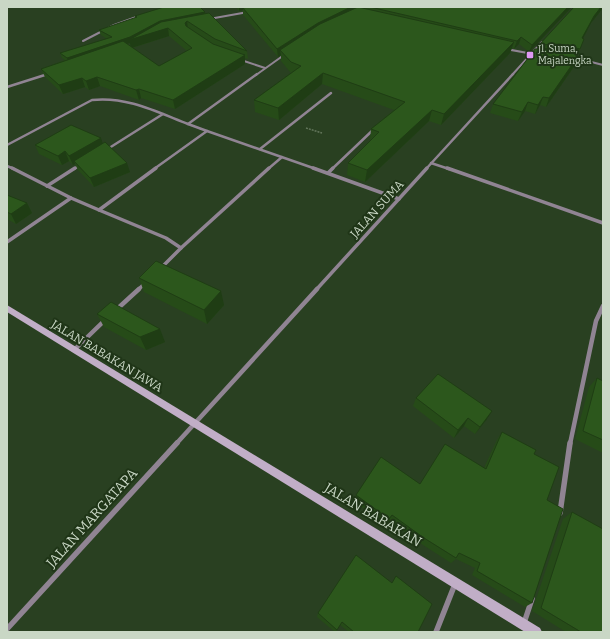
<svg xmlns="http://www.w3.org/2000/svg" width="610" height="639" font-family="Bitter,serif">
<rect width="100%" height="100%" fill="#294021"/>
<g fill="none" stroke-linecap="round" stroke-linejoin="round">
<polyline stroke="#63765c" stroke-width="1.5" stroke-dasharray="2 1" stroke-linecap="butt" points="306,128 322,133"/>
<g stroke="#908493" stroke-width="2">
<polyline points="209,19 248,12"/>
<polyline points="83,41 114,25 139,16"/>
<polyline points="506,49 533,54"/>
<polyline points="572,57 603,65"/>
<polyline points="241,60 265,68"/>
<polyline points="46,75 48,74"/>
<polyline points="256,75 284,55"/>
<polyline points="512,75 542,42"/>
</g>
<g stroke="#908493" stroke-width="2.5">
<polyline points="7,87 48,74"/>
<polyline points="207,131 316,169"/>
<path d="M7 145 92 100C126 96 157 112 188 124"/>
<polyline points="260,149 331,93"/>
<polyline points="106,150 163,114"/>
<polyline points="431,163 449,169"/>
<polyline points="7,166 14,169"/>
<polyline points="74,169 81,165"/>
<polyline points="154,169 207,131 188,124 257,74"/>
<polyline points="268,169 282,157"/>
<polyline points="332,169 374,129"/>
<polyline points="426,169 513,74"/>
</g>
<g stroke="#908493" stroke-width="3.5">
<polyline points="12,168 71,198"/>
<polyline points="313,168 399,199"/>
<polyline points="447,168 603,223"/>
<polyline points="328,173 333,168"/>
<polyline points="47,186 75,168"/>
<polyline points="99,210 166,238 181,248 161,268"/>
<polyline points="7,242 71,198 99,210 156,168"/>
<polyline points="181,248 269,168"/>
<polyline points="138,290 144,284"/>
<polyline points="316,290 427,168"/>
</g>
<g stroke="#908493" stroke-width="4.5">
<polyline points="116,310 139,289"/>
<polyline points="74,350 105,320"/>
<polyline points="176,444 317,289"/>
<polyline points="570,444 596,321 603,306"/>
</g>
<g stroke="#908493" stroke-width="5.5">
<polyline points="560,513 570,443"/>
<polyline points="524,623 532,599"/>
<polyline points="7,629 177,443"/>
<polyline points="436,632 455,584"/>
</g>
<polygon fill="#c1aec7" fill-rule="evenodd" points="7,305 540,628 542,632 525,632 7,312"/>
</g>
<g fill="#264b18" fill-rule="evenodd">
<polygon points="236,7 572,7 529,52 519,44 514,49 512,48 510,53 441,125 429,121 365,182 347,175 348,163 370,141 371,129 394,110 322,84 279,120 255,112 254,100 291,73 281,61 281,55 278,57 243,15 243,10 239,11"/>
<polygon points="603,8 591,23 583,38 584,39 576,59 573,68 546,107 540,105 535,114 525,111 518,121 490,113 493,104 537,49 539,45"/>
<path d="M205 13 247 51 248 59 245 58V64L175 109 141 98 139 100 100 86 89 90 85 87 63 94 45 77 41 69 65 60 62 58 60 53 107 39 101 35 99 30 136 18 135 16ZM169 36 187 51 159 66 132 48ZM130 43 131 47 127 44Z"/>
<polygon points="102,143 130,172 94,187 78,170 75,164 73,165 69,161 62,165 39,154 35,145"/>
<polygon points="7,195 27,203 32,213 16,224 7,219"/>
<polygon points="139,278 224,305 207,324 144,292"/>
<polygon points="97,314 165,342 146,350 104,327"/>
<polygon points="597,378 603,381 603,453 575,439 589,387"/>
<polygon points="416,398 487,419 475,434 464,426 454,438 413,406"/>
<polygon points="502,432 534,454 547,500 532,603 525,607 472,575 475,568 456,559 451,563 420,543 390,521 387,525 354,501 356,495 420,484 484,468 497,440"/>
<polygon points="572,512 603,632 566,632 532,611 563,519"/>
<polygon points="396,576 418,632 349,632 340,625 336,632 335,632 317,617 318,613 392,583"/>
</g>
<g fill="#1f3d14">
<polygon points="239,7 268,7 243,8 243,10 239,11"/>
<polygon points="351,7 354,7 353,13 280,50 281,55 278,57 277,49 318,23"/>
<polygon points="568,7 572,7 529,52 532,45"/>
<polygon points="601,7 603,7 603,8 591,23 579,46 582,38 594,16"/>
<polygon points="205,12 206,17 161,26 168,28 169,36 131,48 130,43 69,63 67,58 160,21"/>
<polygon points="187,21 188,30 185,23"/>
<polygon points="521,37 519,44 514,49 517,41"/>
<polygon points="514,42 510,53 441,125 444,114"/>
<polygon points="245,55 245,64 175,109 173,100"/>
<polygon points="576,59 573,68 546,107 549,98"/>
<polygon points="323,73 322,84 279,120 278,108"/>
<polygon points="97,77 100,86 89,90 86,81"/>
<polygon points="82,78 85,87 63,94 59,85"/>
<polygon points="139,89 141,98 139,100 136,90"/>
<polygon points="543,97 540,105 535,114 538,105"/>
<polygon points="528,102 525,111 518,121 522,112"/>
<polygon points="432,110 429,121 365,182 367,170"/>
<polygon points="101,138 104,147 74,161 75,164 73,165 69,156"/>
<polygon points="65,151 69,161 62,165 58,156"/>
<polygon points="127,163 130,172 94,187 90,178"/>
<polygon points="27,203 32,213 16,224 11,214"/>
<polygon points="221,291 224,305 207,324 204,310"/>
<polygon points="160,329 165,342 146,350 140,337"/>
<polygon points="492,411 487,419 475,434 480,427"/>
<polygon points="468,418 464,426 454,438 458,430"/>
</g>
<g fill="#2c571c" stroke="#1f3d14">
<polygon points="164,7 200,7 205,12 160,21 130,37 67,58 60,53 112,37 99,30 137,17 135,16"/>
<polygon points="250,7 351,7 318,23 277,49 243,8"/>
<polygon points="358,7 514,42 444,114 432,110 367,170 348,163 379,132 371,129 405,102 323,73 278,108 254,100 301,66 291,62 280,50 320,24"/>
<polygon points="370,7 568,7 532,45 521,37 517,41"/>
<polygon points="574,7 601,7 594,16 582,38 584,39 580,49 560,44 539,45"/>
<polygon points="209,13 247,51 215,39 187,21 185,23 186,26 213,44 245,55 173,100 139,89 136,90 97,77 86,81 82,78 59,85 41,69 123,41 159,66 192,48 168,28 129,40 161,22"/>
<polygon points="560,48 578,53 576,59 549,98 543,97 538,105 528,102 522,112 493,104 535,49"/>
<polygon points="71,125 101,138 69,156 65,151 58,156 35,145"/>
<polygon points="105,142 127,163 90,178 74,161"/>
<polygon points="7,195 27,203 11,214 7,212"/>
<polygon points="156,261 221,291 204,310 139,278"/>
<polygon points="111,302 160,329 140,337 97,314"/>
<polygon points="438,374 492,411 480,427 468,418 458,430 416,398"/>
<polygon points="597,378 603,381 603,440 583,431"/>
<polygon points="502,432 536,450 534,454 559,467 547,500 563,509 532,603 477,571 480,563 459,553 456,558 424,538 392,515 389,519 356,495 381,457 420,484 445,444 486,469"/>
<polygon points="572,512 603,529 603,632 581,632 541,608"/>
<polygon points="356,555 392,583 396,576 432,604 418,632 354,632 342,622 337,630 318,613"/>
</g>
<rect fill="#de98f2" stroke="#1f3517" stroke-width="1.5" x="526" y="51" width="8" height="8" rx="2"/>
<g text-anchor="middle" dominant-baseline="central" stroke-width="4" stroke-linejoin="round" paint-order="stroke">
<g font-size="10" fill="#c9d7c5" stroke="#1f3517" text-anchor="start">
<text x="538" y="49">Jl. Suma,<tspan x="538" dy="12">Majalengka</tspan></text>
</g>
<g font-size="12" fill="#c9d7c5" stroke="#1f3517">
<text transform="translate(377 209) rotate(-48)">JALAN SUMA</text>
<text transform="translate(107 356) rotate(31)">JALAN BABAKAN JAWA</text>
</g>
<g font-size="14" fill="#c9d7c5" stroke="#1f3517">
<text transform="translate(373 515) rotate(31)">JALAN BABAKAN</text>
<text transform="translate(92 518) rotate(-48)">JALAN MARGATAPA</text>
</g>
</g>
<rect width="610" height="639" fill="none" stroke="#c9d7c5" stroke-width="16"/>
</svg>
